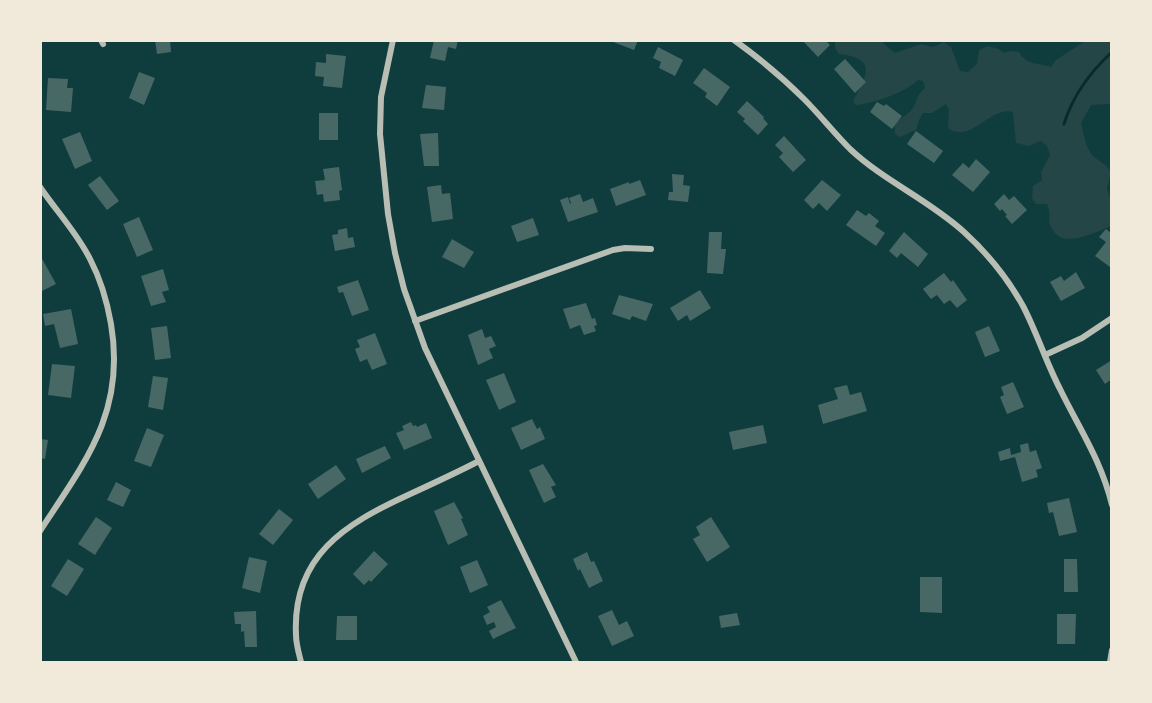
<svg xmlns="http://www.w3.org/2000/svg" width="1152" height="703" font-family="'Nunito Sans',sans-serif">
<rect width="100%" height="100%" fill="#0f3d3e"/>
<path fill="#244646" d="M835 41H883L884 44 895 53 921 44 933 47 944 42 951 47 960 71 968 72 977 64 979 50 988 46 999 49 1003 53 1012 51 1019 52C1026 65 1038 63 1051 67L1056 60 1085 41H1111V104L1091 105 1081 123C1084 134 1085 147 1093 156 1100 162 1106 164 1111 172L1107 189 1111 201V226C1095 232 1062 251 1051 227 1047 219 1052 215 1047 204H1036L1032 198 1033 186 1042 180 1041 172 1050 155 1047 146 1041 141 1029 146 1016 143 1013 112C989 106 971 145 948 128L949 110 946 104 932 113H923L919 120 916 130 900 137 895 134V124C900 118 911 113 914 106 919 97 916 96 925 88L923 81 918 80C906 92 872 104 856 105L853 101C867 76 878 58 839 54L835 48Z"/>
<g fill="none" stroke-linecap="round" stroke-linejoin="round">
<path stroke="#0a2a2b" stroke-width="3" d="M1064 124C1073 95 1089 73 1112 52"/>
</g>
<g fill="#486865">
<polygon points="155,40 170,40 171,52 157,54"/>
<polygon points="434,40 458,40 456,49 448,47 445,61 430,58"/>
<polygon points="608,40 638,40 634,50"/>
<polygon points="802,40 825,40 830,45 818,57"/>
<polygon points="658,47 683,60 675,76 659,68 661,62 653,58"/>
<polygon points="326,54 346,56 342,88 323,86 324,77 315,76 316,62 326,63"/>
<polygon points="845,59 866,82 855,93 834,69"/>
<polygon points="704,68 730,87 717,106 705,97 707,93 693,83"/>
<polygon points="139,72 155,78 144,105 129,98"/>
<polygon points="48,78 68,79 67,88 73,88 71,112 46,110"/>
<polygon points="426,85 446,87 444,110 422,108"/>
<polygon points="747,101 764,117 763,118 768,124 758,135 743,121 745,119 737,112"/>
<polygon points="877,102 884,106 886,104 902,116 892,129 870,112"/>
<rect x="319" y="113" width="19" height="27"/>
<polygon points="916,131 943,151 934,163 907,144"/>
<polygon points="80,132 92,161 75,169 62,139"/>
<polygon points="438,133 439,166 424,166 420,134"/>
<polygon points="784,136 806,160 793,172 779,157 783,153 775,145"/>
<polygon points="976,159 990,172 973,192 952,175 963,163 969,168"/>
<polygon points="339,167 342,190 339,191 340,200 324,202 323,194 317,195 315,181 325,180 323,169"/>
<polygon points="672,174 684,175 683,185 690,186 688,202 668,200 669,192 673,192"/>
<polygon points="100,176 119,201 107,210 88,185"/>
<polygon points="640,180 646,195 616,206 610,189 629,182 629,184"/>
<polygon points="822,180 841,195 827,211 819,203 813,209 804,200"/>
<polygon points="441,185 442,194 450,193 453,219 432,222 427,187"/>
<polygon points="580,194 583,202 593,198 598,212 568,222 560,200 568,197 570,204 571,203 569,198"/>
<polygon points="1004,194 1009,200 1014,196 1027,210 1012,224 1005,216 1007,215 1002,209 1000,211 994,204"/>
<polygon points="857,210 866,216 869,213 879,221 875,226 885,233 876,246 846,225"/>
<polygon points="139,217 153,250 137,257 123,224"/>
<polygon points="533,218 539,235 517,242 511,226"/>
<polygon points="347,228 348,238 353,237 355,247 335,251 332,235 338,234 338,230"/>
<polygon points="1106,229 1112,234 1112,264 1110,267 1095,256 1106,242 1099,237"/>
<polygon points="709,232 722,232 721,249 726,249 723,274 707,273"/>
<polygon points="904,232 928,254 918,267 901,253 897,258 889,251"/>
<polygon points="452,239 474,252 464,268 442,257"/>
<polygon points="40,255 56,284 40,292"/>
<polygon points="163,269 169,290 162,292 166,302 151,306 141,276"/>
<polygon points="1076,272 1085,288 1061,301 1050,282 1061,276 1064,281"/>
<polygon points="944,273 951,282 953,280 967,300 957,308 950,300 944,304 937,295 931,299 923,289"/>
<polygon points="358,280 369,310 352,316 343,292 339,293 337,287"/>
<polygon points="700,290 711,308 690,321 687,315 678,321 670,308"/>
<polygon points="619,295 653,304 646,321 632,316 630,320 612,314"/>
<polygon points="586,303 592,319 595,318 597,325 594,326 596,331 584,335 580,325 570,329 563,309"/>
<polygon points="71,309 78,344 60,348 54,324 45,326 43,314"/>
<polygon points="167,326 171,358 155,360 151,328"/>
<polygon points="989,326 1000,351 985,357 975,332"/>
<polygon points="482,329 485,338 491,336 496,346 489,349 493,358 478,365 468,335"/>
<polygon points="375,333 387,364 372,370 367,359 360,362 355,349 360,347 357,340"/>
<polygon points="1112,360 1112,379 1105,384 1096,370"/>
<polygon points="52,364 75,366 71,398 48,395"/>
<polygon points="504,373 516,402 499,410 486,380"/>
<polygon points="153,376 168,378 163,410 148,407"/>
<polygon points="1013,382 1024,407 1007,414 1000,397 1004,395 1001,387"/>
<polygon points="847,385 850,395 861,392 867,411 823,424 818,405 838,399 834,388"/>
<polygon points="532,419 537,429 540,427 545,439 521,450 511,428"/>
<polygon points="411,422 413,426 416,425 417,427 426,423 432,438 404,450 396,433 404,430 402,426"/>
<polygon points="763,425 767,443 733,450 729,432"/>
<polygon points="147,428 164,435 151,467 134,461"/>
<polygon points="40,439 48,440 45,459 40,458"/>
<polygon points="1028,443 1030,452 1036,450 1042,468 1036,470 1038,477 1022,482 1015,457 1000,461 998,452 1010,448 1011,455 1021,452 1020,445"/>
<polygon points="385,446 391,458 362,473 356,459"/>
<polygon points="543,464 556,485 551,487 556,497 544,503 529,470"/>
<polygon points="336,465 346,479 318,499 308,484"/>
<polygon points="116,482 131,490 123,507 107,500"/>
<polygon points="1069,498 1077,532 1059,536 1053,512 1049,513 1047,503"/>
<polygon points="454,502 463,518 461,519 468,535 448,545 434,511"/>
<polygon points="279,509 293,520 273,545 259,534"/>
<polygon points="96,517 112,528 95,555 78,544"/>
<polygon points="711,517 730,547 707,562 693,539 700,535 696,527"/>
<polygon points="374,551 388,564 371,582 369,580 364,585 353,574"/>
<polygon points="587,552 591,562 594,561 603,581 589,588 580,569 578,571 573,559"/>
<polygon points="249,557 267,561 260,593 242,588"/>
<polygon points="68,559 84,569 67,596 51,586"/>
<polygon points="1064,559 1077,559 1078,592 1064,592"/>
<polygon points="477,560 488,585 470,593 460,567"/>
<polygon points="920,577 942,577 942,613 920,612"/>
<polygon points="501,600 516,628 493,639 489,631 496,627 494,622 487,625 483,616 490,612 487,607"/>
<polygon points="612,610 619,625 627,621 634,636 612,646 598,616"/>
<polygon points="256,611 257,647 245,647 244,631 241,632 241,624 235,624 234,612"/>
<polygon points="737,613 740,625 721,628 719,616"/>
<polygon points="1057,614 1076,614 1075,644 1057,644"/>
<polygon points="337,616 357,616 357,640 336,640"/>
</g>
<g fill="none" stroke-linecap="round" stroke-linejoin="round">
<g stroke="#b8beb3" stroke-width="6">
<polyline points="101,40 103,44"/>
<polyline points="393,40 381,97 380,134 388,214 395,253 404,289 425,348 576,662"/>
<path d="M734 40C759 58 782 77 804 99 820 115 834 133 850 149 884 181 929 200 964 232 987 253 1008 279 1023 306 1037 333 1046 362 1060 389 1080 430 1101 460 1112 505"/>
<path d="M40 187C57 212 77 233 90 259 101 280 107 301 111 324 126 412 85 462 40 531"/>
<polyline points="415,321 613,250 625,248 651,249"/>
<polyline points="1045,355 1082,338 1112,318"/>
<path d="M301 662C299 654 296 644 296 635 292 556 345 524 408 495 432 484 456 473 479 461"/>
<polyline points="1110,662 1112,650"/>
</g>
</g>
<rect width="1152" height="703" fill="none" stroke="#f1e9da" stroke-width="84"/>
</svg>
